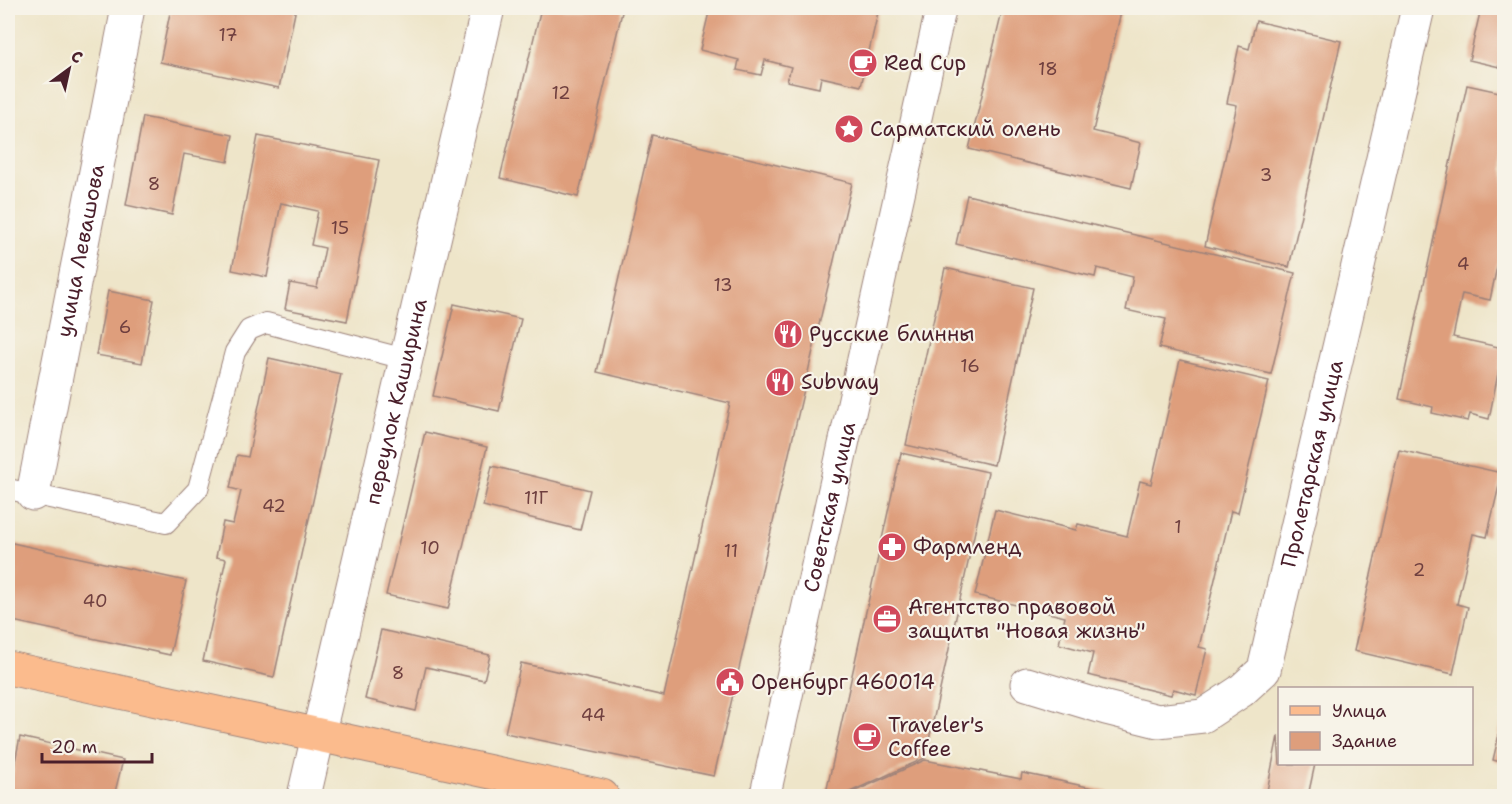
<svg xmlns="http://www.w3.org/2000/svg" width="1512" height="804" font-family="'Shantell Sans',sans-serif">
<rect width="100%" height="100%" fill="#f7f3e8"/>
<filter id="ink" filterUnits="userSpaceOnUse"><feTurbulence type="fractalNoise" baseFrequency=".0167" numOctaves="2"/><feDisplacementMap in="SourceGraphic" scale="12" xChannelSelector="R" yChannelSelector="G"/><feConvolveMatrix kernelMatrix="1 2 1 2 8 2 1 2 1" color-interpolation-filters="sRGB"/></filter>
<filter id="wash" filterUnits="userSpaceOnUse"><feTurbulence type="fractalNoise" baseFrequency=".008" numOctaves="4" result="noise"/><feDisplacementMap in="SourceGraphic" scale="24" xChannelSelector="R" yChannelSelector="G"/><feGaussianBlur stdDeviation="1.35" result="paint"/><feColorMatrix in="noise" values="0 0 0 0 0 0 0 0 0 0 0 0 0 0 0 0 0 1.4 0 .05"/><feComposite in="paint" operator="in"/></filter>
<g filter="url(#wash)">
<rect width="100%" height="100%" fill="#eee5c9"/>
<g id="blocks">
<g fill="#de9e7c">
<polygon points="171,8 296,8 279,88 160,62"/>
<polygon points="541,8 623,8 578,197 500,178"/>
<polygon points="710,8 879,8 861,86 821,77 819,88 787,81 791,67 765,60 761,75 737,70 739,60 700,50"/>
<polygon points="1003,8 1122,8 1093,131 1141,143 1131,188 969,149"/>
<polygon points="1481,8 1504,8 1504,68 1469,60"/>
<polygon points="1256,21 1341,41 1289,267 1205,246 1237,105 1227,103 1239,46 1249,49"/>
<polygon points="1467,85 1504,93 1504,233 1490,300 1462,294 1453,337 1503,348 1489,419 1470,414 1468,421 1432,413 1433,407 1399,399"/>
<polygon points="143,117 233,135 228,162 184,154 172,215 126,205"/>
<polygon points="652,135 852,183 714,776 505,733 521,663 664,696 730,403 597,372"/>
<polygon points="258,136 379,160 347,321 285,309 290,283 317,288 325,248 311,245 318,211 281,203 267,277 232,270"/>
<polygon points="967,195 1295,273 1271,374 1159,348 1166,319 1126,310 1133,277 1097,268 1095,277 956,244"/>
<polygon points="945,268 1033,288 994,465 906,445"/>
<polygon points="108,291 154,300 142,363 96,355"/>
<polygon points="454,304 521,319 499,411 433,396"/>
<polygon points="269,358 341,374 274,677 203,661 226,559 216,557 223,522 233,524 241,491 230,488 237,455 248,457"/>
<polygon points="1180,360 1269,381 1238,513 1231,511 1199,647 1207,649 1196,695 1173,689 1171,695 1088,675 1093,653 1059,644 1065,617 975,595 995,510 1076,530 1078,524 1127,536 1140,481 1151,484"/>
<polygon points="425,432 487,447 448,609 386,595"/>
<polygon points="1399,450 1502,473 1487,537 1473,534 1457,604 1468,607 1453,674 1354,651"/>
<polygon points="901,453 988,472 925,758 841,796 826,793"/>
<polygon points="492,466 590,490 580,530 483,506"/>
<polygon points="8,542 186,581 170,655 8,620"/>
<polygon points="381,630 490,655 484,680 426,667 416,711 365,699"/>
<polygon points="1504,713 1504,763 1493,760"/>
<polygon points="1278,736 1280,764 1315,764 1308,796 1266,796"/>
<polygon points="20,737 123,760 114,796 8,796"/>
<polygon points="925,760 1021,779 1022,773 1121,794 1120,796 844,796"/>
</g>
</g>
</g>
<g filter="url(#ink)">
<use href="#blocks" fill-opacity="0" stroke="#9c827a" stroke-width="1.5"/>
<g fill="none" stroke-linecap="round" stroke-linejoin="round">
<g stroke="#9c827a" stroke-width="22">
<polyline id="service" points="8,489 166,523 198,489 235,352 249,330 266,323 405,359"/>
</g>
<g stroke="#9c827a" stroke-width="32">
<g id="pedestrian">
<path id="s1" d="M765 796 941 8"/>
</g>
</g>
<g stroke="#9c827a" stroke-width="35">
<g id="minor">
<path id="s2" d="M33 494 128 8"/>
<path id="s3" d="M1027 684 1106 708 1158 721 1203 716 1241 691 1264 670 1418 8"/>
<path id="s4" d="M304 796 488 8"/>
</g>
</g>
<g stroke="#9c827a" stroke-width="35">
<polyline id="primary" points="8,668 602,796"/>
</g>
<use href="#service" stroke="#fff" stroke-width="20"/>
<use href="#pedestrian" stroke="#fff" stroke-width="30"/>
<use href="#minor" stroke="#fff" stroke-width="33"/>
<use href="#primary" stroke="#fbbb8d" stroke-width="33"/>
</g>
</g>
<defs>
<g id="cafe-disc" transform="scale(1.5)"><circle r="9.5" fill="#d1495b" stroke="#f7f3e8"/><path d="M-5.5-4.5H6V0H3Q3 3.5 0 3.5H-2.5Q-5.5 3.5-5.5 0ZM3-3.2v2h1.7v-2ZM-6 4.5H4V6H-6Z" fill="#fff"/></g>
<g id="sight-disc" transform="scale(1.5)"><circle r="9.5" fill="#d1495b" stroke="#f7f3e8"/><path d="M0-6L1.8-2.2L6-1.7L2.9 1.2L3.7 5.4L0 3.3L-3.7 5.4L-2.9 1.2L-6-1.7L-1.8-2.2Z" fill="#fff"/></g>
<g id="restaurant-disc" transform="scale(1.5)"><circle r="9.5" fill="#d1495b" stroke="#f7f3e8"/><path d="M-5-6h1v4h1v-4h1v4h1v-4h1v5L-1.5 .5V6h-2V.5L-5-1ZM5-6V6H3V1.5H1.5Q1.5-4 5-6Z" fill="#fff"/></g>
<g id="pharmacy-disc" transform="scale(1.5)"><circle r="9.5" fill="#d1495b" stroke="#f7f3e8"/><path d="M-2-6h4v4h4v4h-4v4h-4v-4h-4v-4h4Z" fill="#fff"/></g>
<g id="office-disc" transform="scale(1.5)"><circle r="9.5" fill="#d1495b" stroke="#f7f3e8"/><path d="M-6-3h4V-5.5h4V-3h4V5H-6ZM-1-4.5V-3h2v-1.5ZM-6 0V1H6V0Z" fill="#fff"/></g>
<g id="civic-disc" transform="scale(1.5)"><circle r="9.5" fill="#d1495b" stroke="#f7f3e8"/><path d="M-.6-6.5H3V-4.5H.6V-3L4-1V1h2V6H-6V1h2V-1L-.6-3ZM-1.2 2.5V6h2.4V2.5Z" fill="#fff"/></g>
</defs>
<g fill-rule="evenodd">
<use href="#cafe-disc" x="863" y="63"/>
<use href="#sight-disc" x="849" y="129"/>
<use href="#restaurant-disc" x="788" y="334"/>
<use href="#restaurant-disc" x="780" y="382"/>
<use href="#pharmacy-disc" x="892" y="547"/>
<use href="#office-disc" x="887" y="619"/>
<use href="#civic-disc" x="730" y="682"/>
<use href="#cafe-disc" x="867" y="737"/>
</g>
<g text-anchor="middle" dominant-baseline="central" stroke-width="4.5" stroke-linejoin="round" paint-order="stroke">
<g font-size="18" fill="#6f3f3f">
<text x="228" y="35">17</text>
<text x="1048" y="69">18</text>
<text x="561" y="93">12</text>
<text x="1266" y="175">3</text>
<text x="154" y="184">8</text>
<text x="340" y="228">15</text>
<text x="1463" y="264">4</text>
<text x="723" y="285">13</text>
<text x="125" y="327">6</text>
<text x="970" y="366">16</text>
<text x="536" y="498">11Г</text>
<text x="274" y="506">42</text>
<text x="1178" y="527">1</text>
<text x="430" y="548">10</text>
<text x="731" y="551">11</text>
<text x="1419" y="570">2</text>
<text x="95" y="601">40</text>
<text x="398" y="673">8</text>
<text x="593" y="715">44</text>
</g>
<g font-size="21" fill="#4a1f2b" stroke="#f7f3e8" text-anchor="start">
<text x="884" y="63">Red Cup</text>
<text x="870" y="129">Сарматский олень</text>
<text x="809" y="334">Русские блинны</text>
<text x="801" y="382">Subway</text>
<text x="913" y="547">Фармленд</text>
<text x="908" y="607">Агентство правовой<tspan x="908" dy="24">защиты "Новая жизнь"</tspan></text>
<text x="751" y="682">Оренбург 460014</text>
<text x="888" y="725">Traveler's<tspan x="888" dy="24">Coffee</tspan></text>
</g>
<g font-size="21" fill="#4a1f2b" stroke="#f7f3e8">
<text stroke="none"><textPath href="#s2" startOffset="248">улица Левашова</textPath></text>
<text stroke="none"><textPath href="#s4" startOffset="405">переулок Каширина</textPath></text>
<text stroke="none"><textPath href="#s3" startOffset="470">Пролетарская улица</textPath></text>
<text stroke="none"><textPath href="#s1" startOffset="296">Советская улица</textPath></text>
</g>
</g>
<rect width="1512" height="804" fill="none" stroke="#f7f3e8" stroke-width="30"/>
<rect x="1278" y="687" width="195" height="78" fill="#f7f3e8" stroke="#b29e9c" stroke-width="1.5"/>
<rect x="1290" y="706" width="30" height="9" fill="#fbbb8d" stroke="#b29e9c" stroke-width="1.5"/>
<text x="1332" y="717" font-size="18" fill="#4a1f2b">Улица</text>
<rect x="1290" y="732" width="30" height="18" fill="#de9e7c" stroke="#b29e9c" stroke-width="1.5"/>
<text x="1332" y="747" font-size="18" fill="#4a1f2b">Здание</text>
<g transform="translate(69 69) rotate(33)" stroke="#f7f3e8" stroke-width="4.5" paint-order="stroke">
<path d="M0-4.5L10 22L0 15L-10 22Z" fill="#4a1f2b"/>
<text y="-9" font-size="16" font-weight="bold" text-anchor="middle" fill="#4a1f2b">С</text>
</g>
<path d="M42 753v9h110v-9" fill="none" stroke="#4a1f2b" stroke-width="3"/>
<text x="51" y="753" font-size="18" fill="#4a1f2b" stroke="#f7f3e8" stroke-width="4.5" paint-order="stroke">20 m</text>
</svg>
